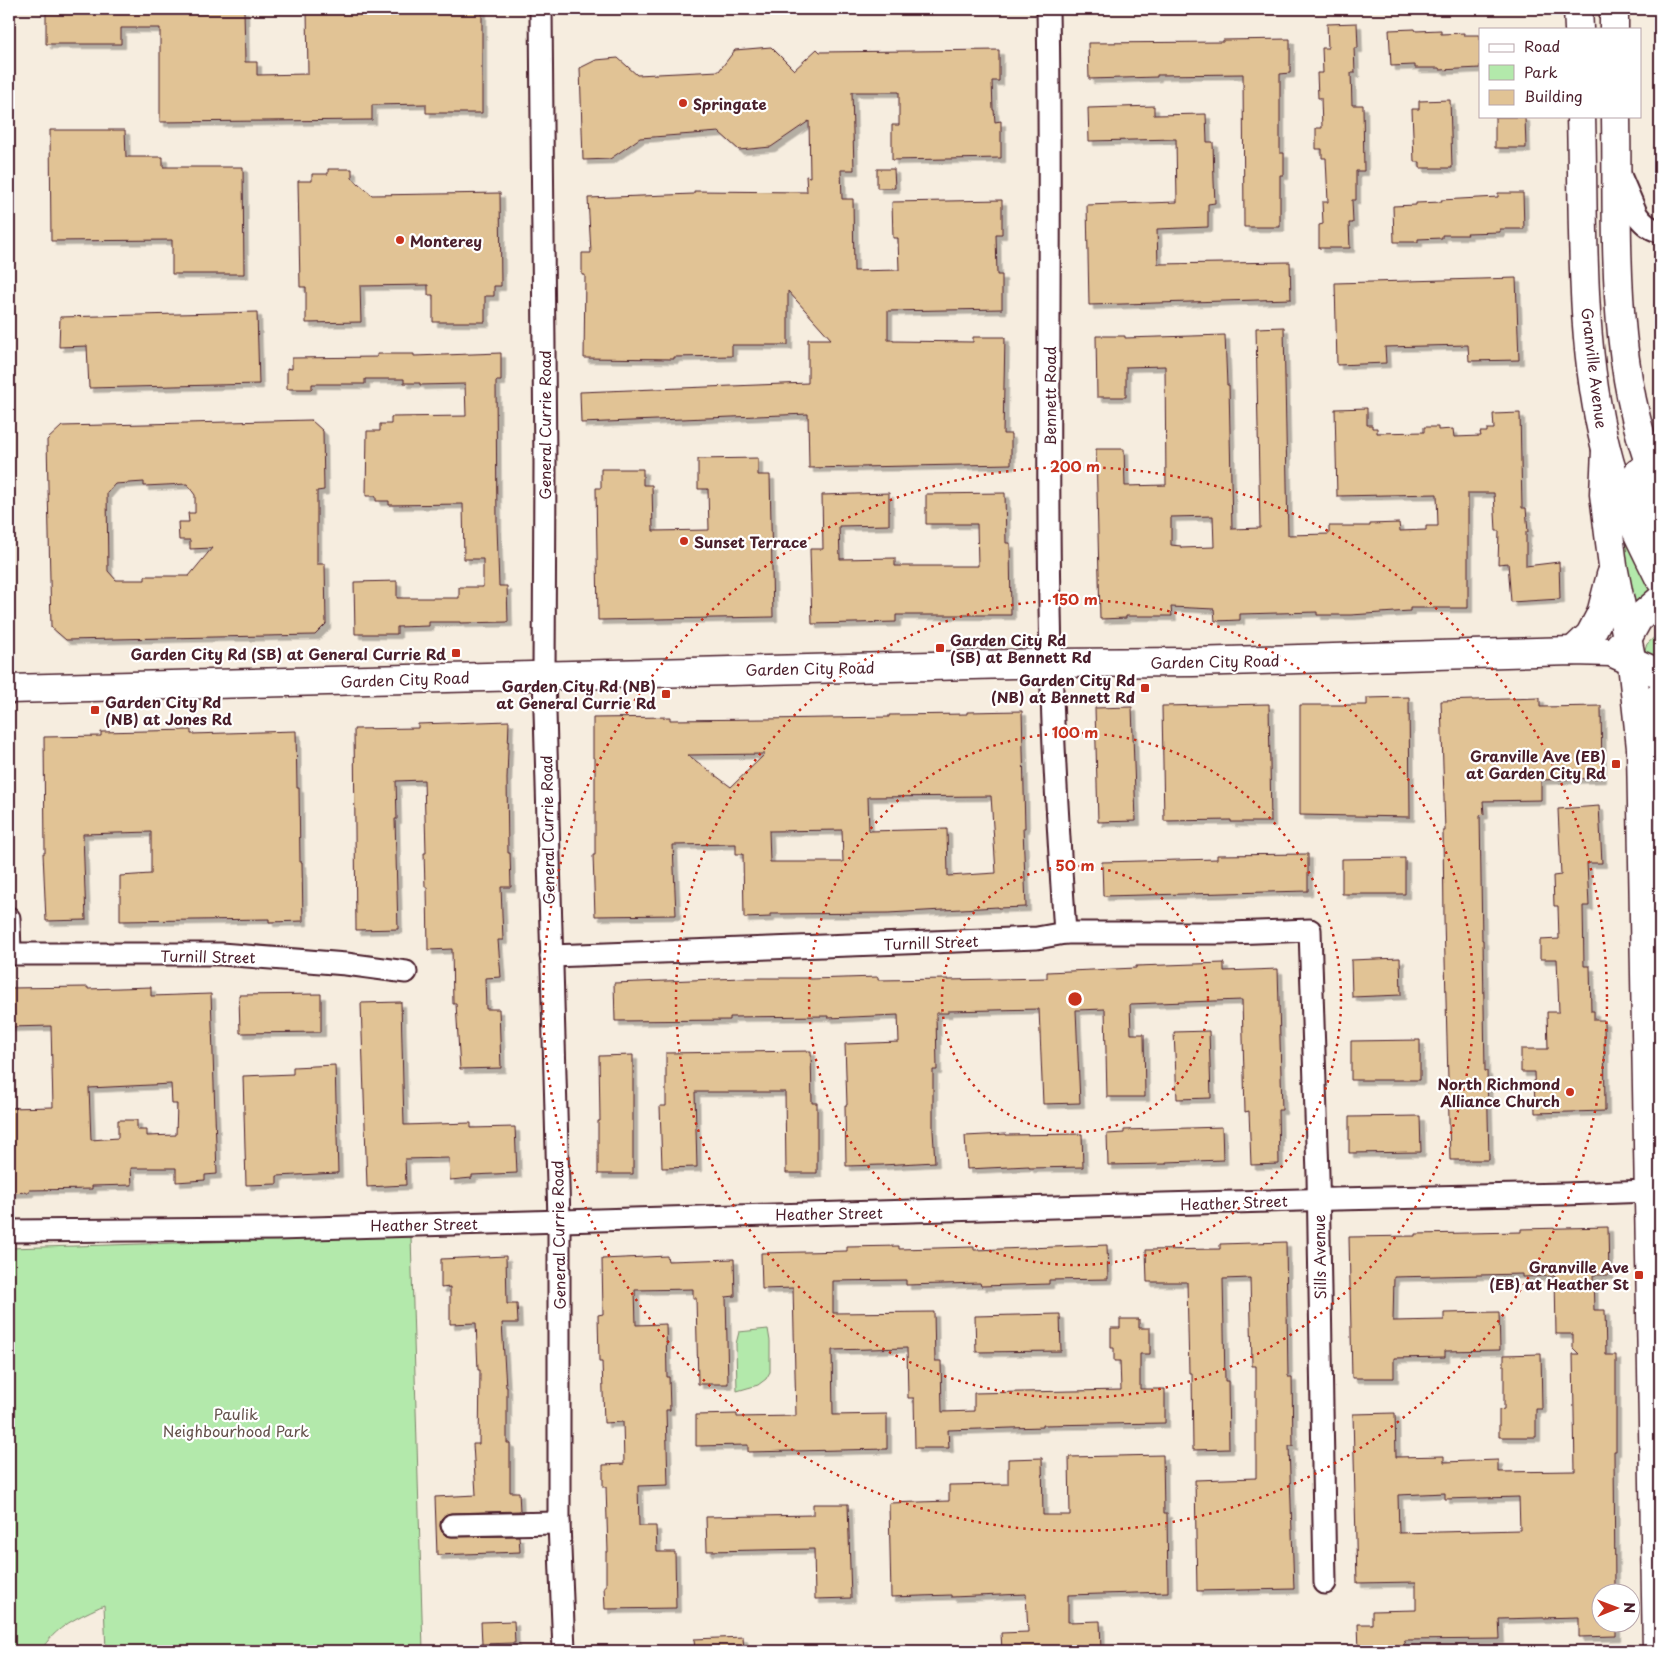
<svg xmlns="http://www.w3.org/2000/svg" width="1669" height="1660" font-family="'Playpen Sans',sans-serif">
<defs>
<filter id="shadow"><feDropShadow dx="4.5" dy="4.5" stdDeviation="0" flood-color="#0004"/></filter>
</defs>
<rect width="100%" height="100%" fill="#f6eddf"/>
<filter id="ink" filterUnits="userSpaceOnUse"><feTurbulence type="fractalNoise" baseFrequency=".02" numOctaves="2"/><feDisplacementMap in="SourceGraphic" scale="10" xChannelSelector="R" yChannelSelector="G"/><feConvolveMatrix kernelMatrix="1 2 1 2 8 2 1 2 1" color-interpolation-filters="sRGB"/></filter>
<g filter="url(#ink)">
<g fill="#b3e9ab" stroke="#7e846b">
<polygon points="1622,535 1650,590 1650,593 1630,610"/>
<polygon points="1660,632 1660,668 1643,656 1647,644"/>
<path d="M411 1236 423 1651H106L104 1605C80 1616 54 1627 41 1651H9V1248Z"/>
<polygon points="768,1329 770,1341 770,1372 766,1379 758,1385 737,1391 736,1344 739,1332"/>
</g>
<g fill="#e1c395" stroke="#4a1f2b" fill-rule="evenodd" filter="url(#shadow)">
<polygon points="46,9 244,9 245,62 257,62 257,75 308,74 307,9 482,9 482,113 426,113 426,104 372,105 372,120 160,122 160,28 121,28 121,44 46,44"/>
<polygon points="1357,23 1358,48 1354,48 1355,73 1351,73 1352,105 1363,105 1364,171 1356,171 1356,200 1352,200 1353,223 1349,223 1350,248 1319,248 1319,225 1323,224 1322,202 1328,202 1326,158 1322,158 1322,149 1316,149 1316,128 1322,128 1321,98 1318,98 1317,73 1323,73 1322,48 1328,48 1327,24"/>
<polygon points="1415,29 1416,31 1441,30 1441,34 1464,33 1464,35 1480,35 1480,68 1440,70 1439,68 1415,68 1415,65 1391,66 1389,30"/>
<polygon points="1290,39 1290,73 1280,74 1280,153 1284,153 1284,175 1280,175 1280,227 1244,227 1243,74 1157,75 1157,77 1089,79 1088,43 1223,42 1223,40"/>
<polygon points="771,47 794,70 817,49 820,52 999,50 999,81 992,81 993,110 994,110 995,122 1001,121 1001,158 892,160 892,125 899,125 899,92 852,92 854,170 841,170 842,199 853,199 854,271 899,270 898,238 893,238 892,202 1002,200 1002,234 996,234 997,275 1002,275 1002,309 888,311 888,340 893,340 893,341 973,342 973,337 1005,337 1003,434 1011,434 1011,464 809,468 808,414 581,423 580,392 808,383 808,339 831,339 788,291 788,345 732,345 732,356 674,357 674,359 584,358 585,275 582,275 582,253 591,253 588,198 694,194 694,191 807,192 806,176 810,177 809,121 771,147 739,150 719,132 640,138 610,159 583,160 580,68 596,60 618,58 637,75 719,71 735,50"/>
<polygon points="1450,100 1452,168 1420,168 1420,162 1414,162 1412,109 1419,109 1419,101"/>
<polygon points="1154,106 1154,115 1206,114 1207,142 1213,142 1214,181 1215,203 1208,204 1208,227 1157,229 1158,264 1290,262 1291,299 1089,305 1087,205 1177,202 1176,139 1089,141 1088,108"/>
<polygon points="1495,117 1525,117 1526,148 1495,148"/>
<polygon points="50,130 125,130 126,157 163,157 163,167 243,167 244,274 172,274 172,240 51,241"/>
<polygon points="328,169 352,169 352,178 372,195 500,193 501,286 494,286 494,296 485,296 485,322 433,322 433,295 428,295 428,285 360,286 361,322 306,323 306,287 300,287 298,181 312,181 312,174 328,174"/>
<polygon points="877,169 894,169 895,188 877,188"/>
<polygon points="1498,193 1523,193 1524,229 1500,229 1500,232 1467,233 1468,235 1442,235 1442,238 1418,239 1418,242 1394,242 1393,206 1416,205 1416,203 1442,202 1441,200 1498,197"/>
<polygon points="1516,278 1519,360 1469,361 1468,345 1424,346 1385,347 1386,363 1337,365 1335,283"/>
<polygon points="257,312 259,384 89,388 87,346 59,347 60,317"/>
<path d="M1284 327 1288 535 1329 534V526H1370V524L1399 523 1400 531 1426 530V526H1438L1437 494 1337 496 1335 409 1367 408V425H1372V428H1377V433L1424 432V427H1438V430L1453 429 1454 437 1481 436 1480 432H1487V429H1494L1493 414 1520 413 1522 508H1526L1528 532H1526V566L1559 562 1560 599 1511 602 1508 563 1498 564 1499 531H1496L1494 493H1468V608H1410V611L1351 615H1317V612L1240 614V620L1215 621 1214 609 1171 607 1172 616H1126V618L1100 619 1096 449H1124L1125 486 1166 485 1165 366 1126 367V397H1097L1096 336H1125V338L1225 335 1227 385H1229L1232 529 1260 528 1256 328ZM1213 516 1214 547 1181 548V546L1171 545V517Z"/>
<polygon points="501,353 501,381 496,381 497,526 499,586 507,586 508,622 460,623 460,622 429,622 429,626 397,627 397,634 355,634 354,582 397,581 397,598 459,598 459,587 483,587 483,559 464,559 463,504 389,505 389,501 376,501 376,496 366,496 367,431 380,431 380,424 391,424 391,417 466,416 465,384 420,385 420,383 404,383 404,379 365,379 365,384 312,384 312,389 287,389 287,368 292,369 292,358 377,357 377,354 414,354 414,356"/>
<path d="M311 420 323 431 324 490 317 491V564H325L326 624 315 635 66 640 51 627 47 440 62 426ZM144 482V486L187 484 195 495V513H188L189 522H178L179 540H190V549L212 548 189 576H145V580H116L108 571 107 493 115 484Z"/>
<polygon points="758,458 758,475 770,475 773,617 598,620 596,488 601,488 601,469 643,469 643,485 652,485 653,531 709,530 708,489 698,489 698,459"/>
<polygon points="889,493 889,525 839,526 840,559 895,558 895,566 978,566 977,524 926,524 926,494 1005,493 1006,543 1010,543 1011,615 896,615 896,622 812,624 810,549 823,549 822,495"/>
<polygon points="1409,697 1410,817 1300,815 1300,705 1367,705 1367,698"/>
<polygon points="1540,698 1540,707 1601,706 1602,778 1541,780 1541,800 1483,801 1484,814 1480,815 1482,940 1483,940 1485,1071 1487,1071 1489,1160 1450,1160 1444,919 1443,831 1445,831 1441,701"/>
<polygon points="1269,704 1271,822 1231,822 1231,820 1164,821 1162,706"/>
<polygon points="1132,707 1136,821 1098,822 1095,708"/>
<path d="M1022 711 1025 828H1023L1026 907 998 908V907L888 913 770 914V917L744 918 743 854H736V844L673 845 676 915 595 916 593 855H595V758H593V718L670 717V720L765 719 889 717V715L967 714V712ZM765 754 731 787 688 755ZM991 796 996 873 948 876 947 829 869 831 868 797ZM842 830 843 862H770L769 831Z"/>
<polygon points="509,721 507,779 508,853 510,853 511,887 501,887 503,940 498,940 501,977 485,978 486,1009 499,1009 501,1068 460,1069 456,1004 453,1004 452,949 428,950 427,887 425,887 424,853 426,853 424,780 396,781 397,819 395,819 398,929 356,930 354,729 418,728 418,724"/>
<polygon points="191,730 191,734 296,731 297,788 299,788 300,862 302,862 303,921 269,922 269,919 120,921 120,876 151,874 151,832 83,834 86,920 46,921 43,853 45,853 44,737 101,736 101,732"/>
<polygon points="1599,806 1602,863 1587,863 1589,906 1583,906 1584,966 1590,966 1591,1011 1594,1011 1594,1020 1604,1020 1605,1111 1535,1113 1534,1072 1521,1072 1521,1049 1548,1049 1547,1012 1559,1012 1557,959 1540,959 1540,940 1559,939 1558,906 1554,906 1553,876 1561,875 1558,809"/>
<polygon points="1308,854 1308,891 1103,896 1102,862 1217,859 1217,855"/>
<polygon points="1405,858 1405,894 1342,894 1342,859"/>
<polygon points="1400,958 1401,995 1352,997 1351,960"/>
<polygon points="1224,963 1224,971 1278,969 1282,1110 1278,1110 1279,1164 1251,1165 1249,1111 1245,1112 1242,1000 1130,1004 1131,1034 1144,1034 1145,1097 1107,1097 1105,1009 1076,1010 1080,1103 1043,1104 1039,1009 948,1011 948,1013 936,1013 937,1070 933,1070 933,1131 935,1162 882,1165 846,1166 845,1105 847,1105 845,1044 899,1042 898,1015 828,1018 828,1016 730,1017 730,1020 615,1021 614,983 742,978 810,978 810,979 878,977 878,980 948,979 948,980 1047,978 1047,972 1136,968 1136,966"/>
<path d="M88 987V989L151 987V996L211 994 217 1174 205 1175V1180L176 1182V1168H131L132 1185 92 1186V1189L29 1190V1192L9 1193V1108L53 1107 51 1026 9 1027V988ZM171 1084 172 1104H177L176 1135 147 1136V1130H137V1120H118V1138L91 1140 89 1088Z"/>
<polygon points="321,994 321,1032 240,1033 239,995"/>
<polygon points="401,1002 404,1125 471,1123 471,1128 515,1127 517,1173 472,1175 472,1178 450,1180 449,1158 405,1159 406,1185 367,1187 361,1003"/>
<polygon points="1209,1031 1211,1098 1177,1099 1174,1032"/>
<polygon points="1420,1040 1420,1080 1351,1080 1351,1041"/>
<polygon points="811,1051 812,1103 817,1103 817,1173 786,1173 785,1092 695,1092 697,1167 662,1168 660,1106 666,1106 666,1053"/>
<polygon points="633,1055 633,1174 598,1174 598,1121 600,1121 599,1056"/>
<polygon points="335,1065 338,1173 277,1176 277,1184 246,1185 243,1076 293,1074 293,1067"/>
<polygon points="1420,1116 1421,1152 1349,1153 1349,1117"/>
<polygon points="1222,1127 1223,1160 1166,1162 1166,1164 1108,1165 1107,1134 1124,1133 1124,1130"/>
<polygon points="1006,1134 1006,1135 1082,1134 1083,1167 1029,1168 1029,1166 967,1169 965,1136"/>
<path d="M1608 1227 1609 1275H1593L1594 1310H1605L1606 1355H1616V1451H1614L1615 1592H1602V1622H1616V1636L1579 1637V1617L1499 1619 1500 1639 1404 1640 1405 1651H1359L1358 1624H1372V1611L1416 1610V1582L1357 1583 1353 1414 1395 1413 1396 1457 1444 1456V1462L1498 1460V1472L1575 1471 1573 1354H1579L1573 1348V1334H1556L1555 1276 1522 1277V1274L1394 1277 1393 1321 1444 1320V1313L1499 1312 1500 1350 1445 1351V1357L1394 1358V1378H1352L1349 1237 1415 1236V1234L1521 1232V1229ZM1445 1493V1499L1519 1497 1520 1530 1399 1533 1398 1495Z"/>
<polygon points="1286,1242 1288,1377 1292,1377 1293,1446 1289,1446 1294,1589 1197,1591 1195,1480 1256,1478 1256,1366 1252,1366 1250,1278 1223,1279 1225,1381 1228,1381 1229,1449 1193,1450 1192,1373 1189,1373 1187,1282 1147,1282 1146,1250 1220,1249 1220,1244"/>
<polygon points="1107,1245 1108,1279 1049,1280 1049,1284 981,1286 980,1283 906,1285 906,1280 833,1281 833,1313 934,1312 935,1361 941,1361 942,1412 974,1411 974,1393 1121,1390 1120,1361 1114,1361 1114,1348 1111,1348 1111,1328 1120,1328 1120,1319 1139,1319 1139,1328 1150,1328 1150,1354 1140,1354 1140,1389 1165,1389 1165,1423 1043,1425 1043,1427 948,1430 949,1448 915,1448 914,1398 908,1398 907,1348 832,1350 833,1415 887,1414 887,1449 748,1452 748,1445 696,1446 696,1415 737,1414 737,1417 796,1416 793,1288 762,1289 761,1253 847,1251 847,1247 899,1246 899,1249 974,1247 974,1250"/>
<polygon points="506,1256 507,1304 517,1304 518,1323 502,1323 506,1387 507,1387 507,1443 510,1443 510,1492 519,1492 520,1511 451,1513 445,1515 441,1519 440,1526 442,1532 446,1536 452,1537 519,1536 520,1552 437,1555 435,1497 476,1495 473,1444 479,1444 480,1370 478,1370 476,1323 450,1324 450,1287 441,1288 441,1259"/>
<polygon points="667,1256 668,1261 734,1259 735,1296 726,1297 728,1384 698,1384 696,1298 693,1298 693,1289 635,1290 636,1325 666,1324 667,1377 669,1377 670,1410 666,1410 668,1485 638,1486 639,1526 656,1526 657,1552 675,1552 676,1608 605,1609 604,1586 606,1586 606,1552 608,1552 606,1487 603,1487 603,1465 624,1464 623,1422 604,1423 602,1362 599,1362 598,1315 603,1314 602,1259"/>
<polygon points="1060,1314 1061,1351 976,1352 975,1316"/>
<polygon points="1541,1354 1542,1409 1536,1409 1536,1437 1499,1437 1499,1410 1504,1409 1504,1355"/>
<polygon points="1163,1455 1164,1513 1167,1513 1168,1592 1068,1595 1068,1622 1100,1621 1101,1651 1002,1651 1001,1633 1028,1632 1026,1594 951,1597 951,1595 891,1597 889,1503 949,1501 949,1485 1008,1484 1008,1459 1042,1458 1043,1515 1070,1515 1069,1457"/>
<polygon points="813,1504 848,1504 851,1598 815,1599 814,1549 707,1551 706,1517 813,1515"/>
<polygon points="514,1621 515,1643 482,1644 481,1622"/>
<polygon points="743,1637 744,1651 695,1651 694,1639"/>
</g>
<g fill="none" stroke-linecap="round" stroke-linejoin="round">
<g stroke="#4a1f2b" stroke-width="25">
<g id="street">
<polyline points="541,9 545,463 544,675 559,1221 559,1523 564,1651"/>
<path d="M1048 9C1052 236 1045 464 1052 692 1054 772 1060 853 1065 933"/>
<path d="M1619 173 1637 215C1643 223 1651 230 1660 231"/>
<polyline points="1642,808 1660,808"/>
<polyline points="9,918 10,954"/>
<polyline points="9,954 221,954 346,964 406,972"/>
<polyline points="551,956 1037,938 1065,933 1230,933 1310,930 1318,1175 1325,1583"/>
<polyline points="9,1231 277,1229 1337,1199 1565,1194 1649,1191"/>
<polyline points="452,1525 559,1523"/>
</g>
</g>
<g stroke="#4a1f2b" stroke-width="31">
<g id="secondary">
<polyline points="1578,9 1579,29"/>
<polyline points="1614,9 1614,29"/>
<path d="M1581 116C1584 226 1579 343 1606 449 1617 495 1640 538 1660 579"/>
<path d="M1616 116C1618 237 1609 377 1660 489"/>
<polyline points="1606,450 1604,494 1613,566 1632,663 1641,748 1657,1651"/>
<polyline points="1638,473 1660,522"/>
<polyline points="1620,645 1627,639 1638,619 1660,600"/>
<polyline points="1573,651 1590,635 1601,614 1611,575"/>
<polyline points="9,689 1051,663 1193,662 1573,651 1611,652 1660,674"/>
<polyline points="1644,737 1654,703 1660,695"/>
</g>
</g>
<use href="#street" stroke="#fff" stroke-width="21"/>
<use href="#secondary" stroke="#fff" stroke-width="28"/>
</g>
</g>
<g fill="none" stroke="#c8321e" stroke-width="2.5" stroke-dasharray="2.5 5">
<circle cx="1075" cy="999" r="133"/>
<circle cx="1075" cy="999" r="266"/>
<circle cx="1075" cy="999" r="399"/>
<circle cx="1075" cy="999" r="532"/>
</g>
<g fill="#c8321e" stroke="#fff" stroke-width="2">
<circle cx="683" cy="103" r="5"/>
<circle cx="400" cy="240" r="5"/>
<circle cx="684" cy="541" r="5"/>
<rect x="935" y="643" width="10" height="10" rx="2.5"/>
<rect x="451" y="648" width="10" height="10" rx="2.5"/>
<rect x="1140" y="683" width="10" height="10" rx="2.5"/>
<rect x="661" y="689" width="10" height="10" rx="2.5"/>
<rect x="90" y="705" width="10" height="10" rx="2.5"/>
<rect x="1611" y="759" width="10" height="10" rx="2.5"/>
<circle cx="1570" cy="1092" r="5"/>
<rect x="1634" y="1270" width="10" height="10" rx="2.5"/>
</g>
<g text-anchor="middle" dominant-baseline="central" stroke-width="4.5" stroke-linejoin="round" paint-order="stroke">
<g font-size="15" font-weight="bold" fill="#4a1f2b" stroke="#fff" text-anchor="end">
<text x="693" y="103" text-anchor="start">Springate</text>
<text x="410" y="240" text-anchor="start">Monterey</text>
<text x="694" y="541" text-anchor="start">Sunset Terrace</text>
<text x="950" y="639" text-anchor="start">Garden City Rd<tspan x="950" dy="17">(SB) at Bennett Rd</tspan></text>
<text x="446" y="653">Garden City Rd (SB) at General Currie Rd</text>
<text x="1135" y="679">Garden City Rd<tspan x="1135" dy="17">(NB) at Bennett Rd</tspan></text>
<text x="656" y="685">Garden City Rd (NB)<tspan x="656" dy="17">at General Currie Rd</tspan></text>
<text x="105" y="701" text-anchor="start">Garden City Rd<tspan x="105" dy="17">(NB) at Jones Rd</tspan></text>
<text x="1606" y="755">Granville Ave (EB)<tspan x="1606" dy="17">at Garden City Rd</tspan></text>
<text x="1560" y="1083">North Richmond<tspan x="1560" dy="17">Alliance Church</tspan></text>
<text x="1629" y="1266">Granville Ave<tspan x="1629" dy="17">(EB) at Heather St</tspan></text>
</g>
<g font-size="15" fill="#4a1f2b" stroke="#fff">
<text transform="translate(1595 368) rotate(83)">Granville Avenue</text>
<text transform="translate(1049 396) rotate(-90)">Bennett Road</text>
<text transform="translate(544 425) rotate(-90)">General Currie Road</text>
<text transform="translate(1215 661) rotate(-1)">Garden City Road</text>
<text transform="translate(810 668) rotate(-1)">Garden City Road</text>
<text transform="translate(405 679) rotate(-2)">Garden City Road</text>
<text transform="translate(547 830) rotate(-91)">General Currie Road</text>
<text transform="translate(931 942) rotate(-2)">Turnill Street</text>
<text transform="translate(208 956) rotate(1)">Turnill Street</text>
<text transform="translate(1234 1202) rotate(-2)">Heather Street</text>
<text transform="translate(829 1213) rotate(-1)">Heather Street</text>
<text transform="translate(424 1224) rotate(-1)">Heather Street</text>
<text transform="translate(558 1235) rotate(-91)">General Currie Road</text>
<text transform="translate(1319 1257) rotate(-91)">Sills Avenue</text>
</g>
<g font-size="15" fill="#64524b" stroke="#fff">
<text x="236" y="1413">Paulik<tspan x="236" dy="17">Neighbourhood Park</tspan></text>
</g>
</g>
<circle cx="1075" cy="999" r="8" fill="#c8321e" stroke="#fff" stroke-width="2.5"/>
<g font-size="15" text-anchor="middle" font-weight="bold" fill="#c8321e" stroke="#fff" stroke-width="4.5" stroke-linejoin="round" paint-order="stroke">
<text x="1075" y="472">200 m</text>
<text x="1075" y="605">150 m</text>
<text x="1075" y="738">100 m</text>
<text x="1075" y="871">50 m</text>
</g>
<rect width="1669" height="1660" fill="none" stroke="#fff" stroke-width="30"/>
<rect x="15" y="15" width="1639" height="1630" fill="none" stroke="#4a1f2b" stroke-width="2" filter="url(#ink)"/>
<rect x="1479" y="28" width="162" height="90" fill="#ffffff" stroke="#b7a5aa"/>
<rect x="1489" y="44" width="25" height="8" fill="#ffffff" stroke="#b7a5aa"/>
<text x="1524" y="52" font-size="15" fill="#4a1f2b">Road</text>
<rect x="1489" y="65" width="25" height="15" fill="#b3e9ab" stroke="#b7a5aa"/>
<text x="1524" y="78" font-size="15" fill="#4a1f2b">Park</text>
<rect x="1489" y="90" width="25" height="15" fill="#e1c395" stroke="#b7a5aa"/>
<text x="1524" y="102" font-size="15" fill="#4a1f2b">Building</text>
<g transform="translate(1616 1608) rotate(89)"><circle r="24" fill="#ffffff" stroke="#b7a5aa"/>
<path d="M0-4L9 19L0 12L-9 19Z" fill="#c8321e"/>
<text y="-8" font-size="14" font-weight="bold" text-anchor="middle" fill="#4a1f2b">N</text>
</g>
</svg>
